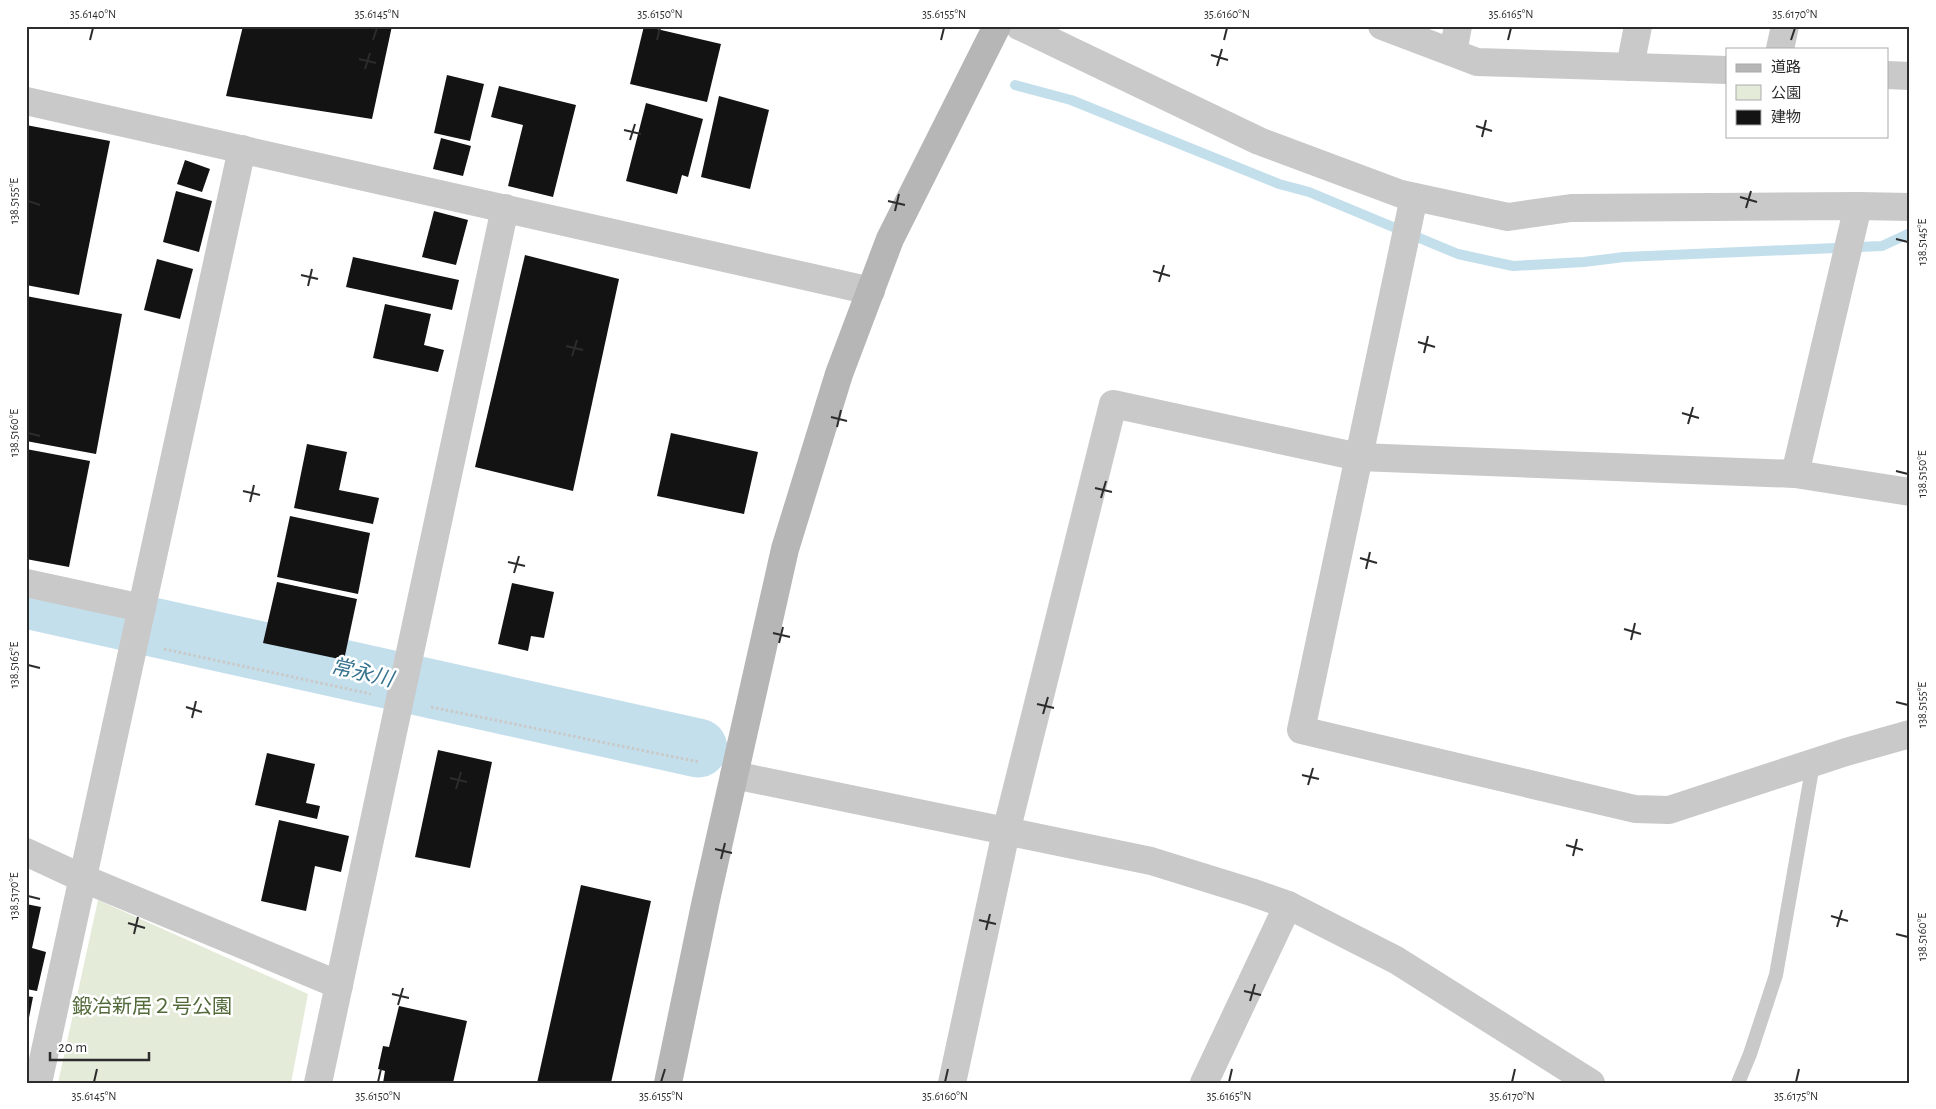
<svg xmlns="http://www.w3.org/2000/svg" width="1936" height="1109" font-family="'Alegreya Sans','Noto Sans JP',sans-serif">
<rect width="100%" height="100%" fill="#fff"/>
<polygon fill="#e4ebd9" points="98,900 308,994 291,1083 58,1083"/>
<g fill="none" stroke-linecap="round" stroke-linejoin="round">
<polyline stroke="#c4dfec" stroke-width="10" points="1015,85 1071,100 1279,184 1309,192 1458,254 1513,266 1584,262 1624,257 1882,246 1910,233"/>
<polyline stroke="#c4dfec" stroke-width="59" points="26,599 698,748"/>
</g>
<g fill="#131313">
<polygon points="243,26 392,26 372,119 226,96"/>
<polygon points="644,26 721,44 707,102 630,84"/>
<polygon points="447,75 484,84 470,141 434,133"/>
<polygon points="499,86 576,105 553,197 508,186 523,125 491,117"/>
<polygon points="719,96 769,110 750,189 701,177"/>
<polygon points="646,103 703,119 688,177 682,175 677,194 626,181"/>
<polygon points="26,125 110,141 79,295 26,285"/>
<polygon points="441,138 471,146 463,176 433,169"/>
<polygon points="185,160 210,169 202,192 177,184"/>
<polygon points="176,191 212,201 199,252 163,242"/>
<polygon points="434,211 468,220 456,265 422,257"/>
<polygon points="525,255 619,279 573,491 475,467"/>
<polygon points="353,257 459,280 452,310 346,287"/>
<polygon points="157,259 193,269 180,319 144,310"/>
<polygon points="26,296 122,314 96,454 26,441"/>
<polygon points="385,304 431,314 424,345 444,350 438,372 373,358"/>
<polygon points="671,433 758,452 744,514 657,496"/>
<polygon points="307,444 347,452 339,490 379,498 373,524 294,508"/>
<polygon points="26,449 90,461 69,567 26,559"/>
<polygon points="290,516 370,533 358,594 277,577"/>
<polygon points="277,582 357,599 344,660 263,643"/>
<polygon points="512,583 554,592 544,638 531,636 528,651 498,644"/>
<polygon points="438,750 492,762 470,868 415,857"/>
<polygon points="267,753 315,764 306,803 320,806 317,819 255,805"/>
<polygon points="279,820 349,836 341,872 315,866 306,911 261,901"/>
<polygon points="581,885 651,901 611,1083 537,1083"/>
<polygon points="26,904 41,907 32,948 46,952 37,991 26,989"/>
<polygon points="26,996 33,997 27,1028 26,1028"/>
<polygon points="399,1006 467,1021 453,1083 383,1083 385,1071 378,1069 383,1046 389,1047"/>
</g>
<g fill="none" stroke-linecap="round" stroke-linejoin="round">
<g stroke="#c9c9c9" stroke-width="3" stroke-dasharray="2.5 2.5" stroke-linecap="butt">
<polyline points="164,649 371,694"/>
<polyline points="431,707 699,762"/>
</g>
<polyline stroke="#c9c9c9" stroke-width="14" points="1738,1083 1750,1054 1776,975 1813,764"/>
<g stroke="#c9c9c9" stroke-width="28">
<polyline points="1019,26 1259,141 1401,194 1508,217 1571,208 1858,206 1910,207"/>
<polyline points="1382,26 1477,62 1727,70"/>
<polyline points="1780,49 1785,26"/>
<polyline points="1453,52 1458,26"/>
<polyline points="1630,67 1638,26"/>
<polyline points="1887,75 1910,76"/>
<polyline points="26,101 871,291"/>
<polyline points="1414,197 1301,730 1635,809 1669,810 1846,752 1910,734"/>
<polyline points="1795,474 1910,492"/>
<polyline points="26,583 142,608"/>
<polyline points="734,775 1151,861 1251,892 1288,905 1396,960 1591,1083"/>
<polyline points="26,852 82,878 339,985"/>
<polyline points="38,1083 242,149"/>
<polyline points="318,1083 505,208"/>
<polyline points="952,1083 1006,832 1113,404 1359,457 1795,474 1858,206"/>
<polyline points="1204,1083 1288,905"/>
</g>
<polyline stroke="#b6b6b6" stroke-width="28" points="668,1083 706,900 785,549 839,374 890,239 997,26"/>
</g>
<path fill="none" stroke="#2c2c2c" stroke-width="2" d="M90 40 93 28M373 40 377 28M657 40 660 28M941 40 944 28M1224 40 1227 28M1508 40 1511 28M1791 40 1795 28M1211 55 1228 60M359 59 376 63M1217 66 1222 49M365 69 370 53M1476 126 1492 131M624 130 641 134M1482 137 1486 120M630 140 635 124M1740 197 1757 202M28 201 40 205M888 201 905 205M1746 208 1751 191M895 211 899 194M1896 239 1908 242M1153 271 1170 276M301 275 318 279M1159 282 1164 265M308 286 312 269M1418 342 1435 347M566 346 583 350M1424 353 1428 336M572 356 577 340M1682 413 1699 418M831 417 847 421M1688 424 1693 407M837 427 841 410M28 433 40 436M1896 471 1908 474M1095 488 1112 492M243 491 260 495M1101 498 1106 481M250 502 254 485M1360 558 1377 563M508 562 525 566M1366 569 1370 552M514 573 519 556M1624 629 1641 634M773 633 790 637M1631 640 1635 623M779 643 783 627M28 665 40 668M1896 702 1908 705M1037 704 1054 708M186 707 202 712M1043 714 1048 697M192 718 196 701M1302 775 1319 779M450 778 467 782M1308 785 1313 768M456 789 461 772M1566 845 1583 850M715 849 732 853M1573 856 1577 839M721 859 725 843M28 896 40 899M1831 916 1848 921M979 920 996 924M128 923 145 928M1837 927 1842 910M986 930 990 914M134 934 138 917M1896 934 1908 937M1244 991 1261 995M392 994 409 998M1250 1001 1255 984M398 1005 403 988M94 1082 97 1069M378 1082 381 1069M661 1082 665 1069M945 1082 948 1069M1229 1082 1232 1069M1512 1082 1515 1069M1796 1082 1799 1069"/>
<g text-anchor="middle" dominant-baseline="central" stroke-width="5" stroke-linejoin="round" paint-order="stroke">
<g font-size="20" fill="#526939" stroke="#fff">
<text x="152" y="1007">鍛冶新居２号公園</text>
</g>
<g font-size="21" font-style="italic" fill="#387490" stroke="#fff">
<text transform="translate(362 673) rotate(13)">常永川</text>
</g>
</g>
<rect width="1936" height="1109" fill="none" stroke="#ffffff" stroke-width="55"/>
<rect x="1726" y="48" width="162" height="90" fill="#ffffff" stroke="#ababab"/>
<rect x="1736" y="64" width="25" height="8" fill="#b6b6b6" stroke="#ababab"/>
<text x="1771" y="72" font-size="15" fill="#2c2c2c">道路</text>
<rect x="1736" y="85" width="25" height="15" fill="#e4ebd9" stroke="#ababab"/>
<text x="1771" y="98" font-size="15" fill="#2c2c2c">公園</text>
<rect x="1736" y="110" width="25" height="15" fill="#131313" stroke="#ababab"/>
<text x="1771" y="122" font-size="15" fill="#2c2c2c">建物</text>
<path d="M50 1052v8h99v-8" fill="none" stroke="#2c2c2c" stroke-width="2.5"/>
<text x="58" y="1052" font-size="15" fill="#2c2c2c" stroke="#ffffff" stroke-width="4" paint-order="stroke">20 m</text>
<rect x="28" y="28" width="1880" height="1054" fill="none" stroke="#2c2c2c" stroke-width="2"/>
<g font-size="12" text-anchor="middle" fill="#2c2c2c">
<text x="93" y="18">35.6140°N</text>
<text x="377" y="18">35.6145°N</text>
<text x="660" y="18">35.6150°N</text>
<text x="944" y="18">35.6155°N</text>
<text x="1227" y="18">35.6160°N</text>
<text x="1511" y="18">35.6165°N</text>
<text x="1795" y="18">35.6170°N</text>
<text transform="translate(14 201) rotate(-90)" y="4">138.5155°E</text>
<text transform="translate(1922 242) rotate(-90)" y="4">138.5145°E</text>
<text transform="translate(14 433) rotate(-90)" y="4">138.5160°E</text>
<text transform="translate(1922 474) rotate(-90)" y="4">138.5150°E</text>
<text transform="translate(14 665) rotate(-90)" y="4">138.5165°E</text>
<text transform="translate(1922 705) rotate(-90)" y="4">138.5155°E</text>
<text transform="translate(14 896) rotate(-90)" y="4">138.5170°E</text>
<text transform="translate(1922 937) rotate(-90)" y="4">138.5160°E</text>
<text x="94" y="1100">35.6145°N</text>
<text x="378" y="1100">35.6150°N</text>
<text x="661" y="1100">35.6155°N</text>
<text x="945" y="1100">35.6160°N</text>
<text x="1229" y="1100">35.6165°N</text>
<text x="1512" y="1100">35.6170°N</text>
<text x="1796" y="1100">35.6175°N</text>
</g>
</svg>
